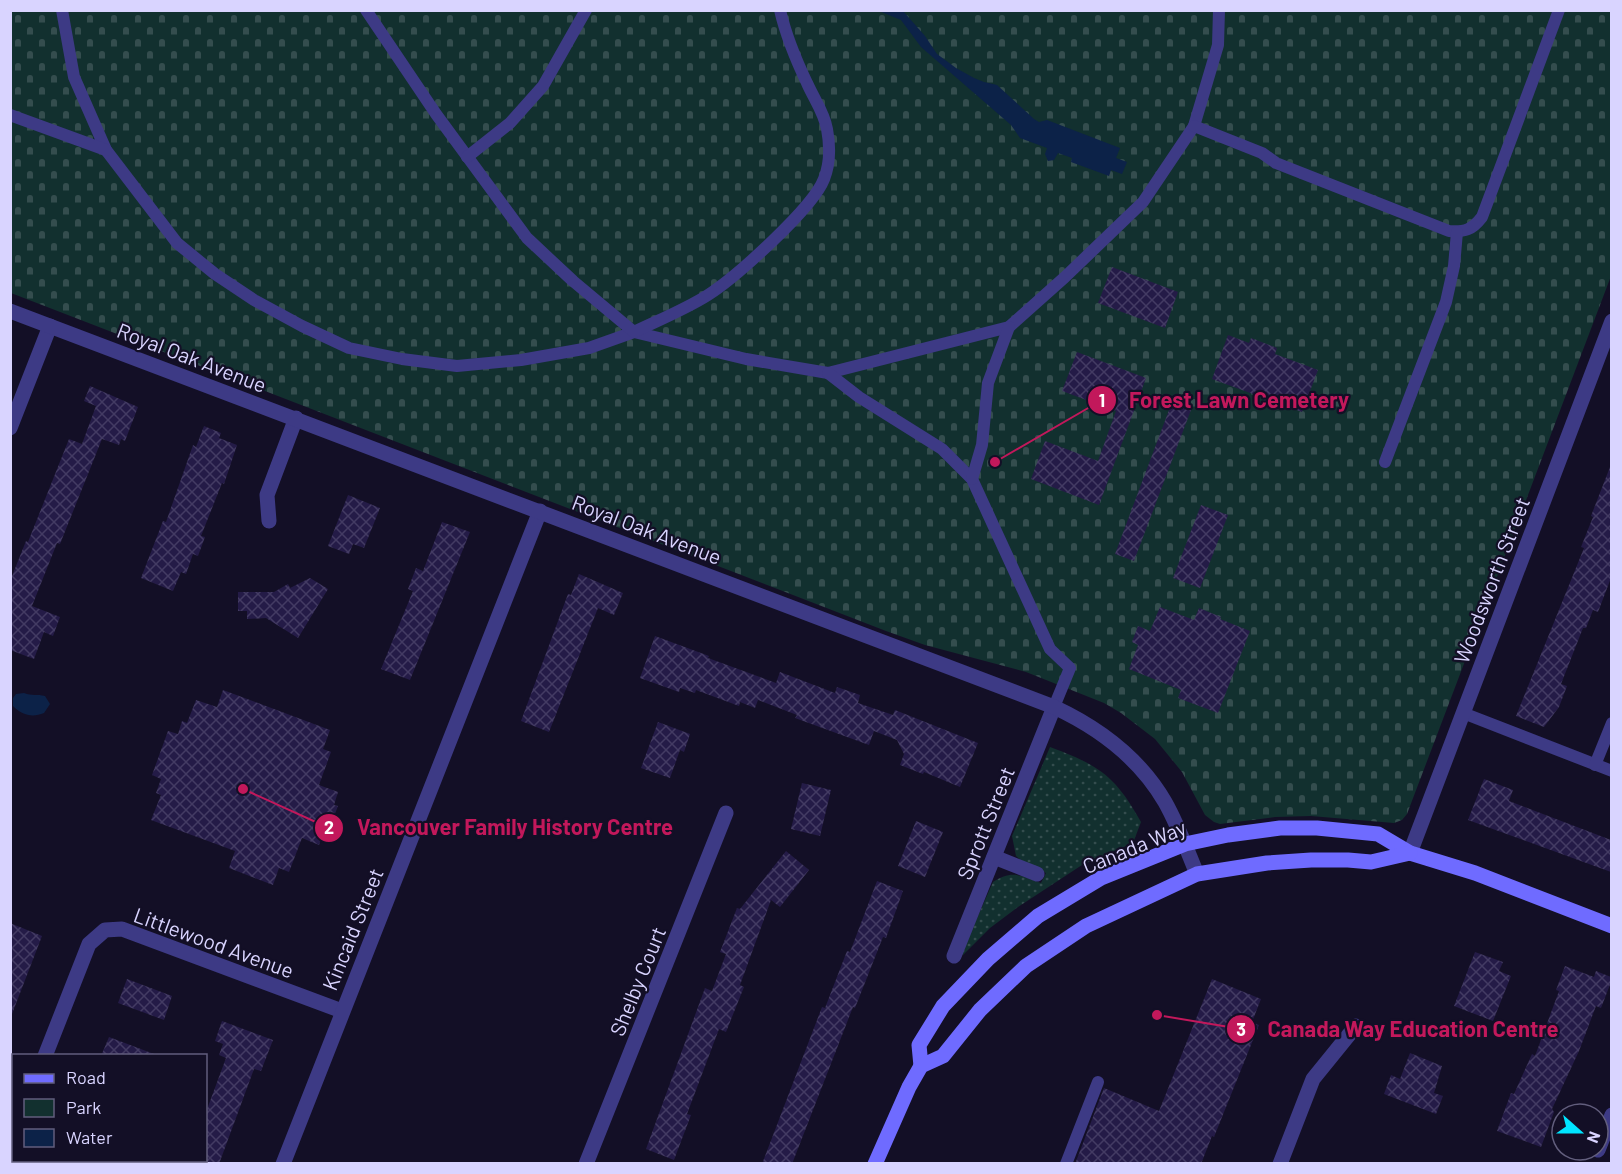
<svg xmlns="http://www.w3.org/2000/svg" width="1622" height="1174" font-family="Barlow,sans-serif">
<defs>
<pattern id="green-dots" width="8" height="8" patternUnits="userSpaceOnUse" patternTransform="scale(1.5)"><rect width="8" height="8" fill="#12302f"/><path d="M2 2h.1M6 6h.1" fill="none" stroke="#344d4e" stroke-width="1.8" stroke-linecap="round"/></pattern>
<pattern id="cemetery-stones" width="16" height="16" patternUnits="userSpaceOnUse" patternTransform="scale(1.5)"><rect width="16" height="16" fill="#12302f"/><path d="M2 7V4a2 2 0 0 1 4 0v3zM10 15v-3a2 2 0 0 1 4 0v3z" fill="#344d4e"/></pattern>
<pattern id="building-cross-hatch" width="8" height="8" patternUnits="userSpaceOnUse" patternTransform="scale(1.5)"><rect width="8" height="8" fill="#241b47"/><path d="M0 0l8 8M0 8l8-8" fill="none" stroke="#433b63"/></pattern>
</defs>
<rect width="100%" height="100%" fill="#130f26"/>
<path fill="url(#green-dots)" d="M1050 747C1098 765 1115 775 1141 822L1133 843 1082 865 1018 907 990 928 963 955 961 954 993 882C1012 869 1022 876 1041 883L1046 873 1023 862 1016 856 1012 836Z"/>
<polygon fill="url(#cemetery-stones)" points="10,11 1611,11 1611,276 1407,814 1402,820 1394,823 1311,816 1275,817 1220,824 1214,822 1205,815 1182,772 1155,739 1121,713 1104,703 1026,672 925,645 886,631 11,293"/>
<g fill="#0c2248">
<polygon points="879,11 903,11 925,36 937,54 956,68 974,78 984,82 997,85 1034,119 1039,122 1047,120 1120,148 1116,158 1127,162 1122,174 1111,170 1109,176 1071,162 1072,158 1058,153 1054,160 1048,161 1045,154 1047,148 1020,138 1011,125 921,47 901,20"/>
<path d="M24 693C32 696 37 694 45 696L50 704 44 713C32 718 22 715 13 706V698L16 694Z"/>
</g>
<g fill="url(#building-cross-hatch)">
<polygon points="1112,267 1178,292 1165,328 1098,303"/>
<polygon points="1228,335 1249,343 1251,338 1277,348 1275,354 1318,370 1302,412 1212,379"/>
<polygon points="1077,352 1146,378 1099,505 1031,479 1045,441 1098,461 1116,411 1062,391"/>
<polygon points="90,386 138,407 125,441 121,439 119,445 102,439 60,544 57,543 32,606 60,617 53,636 44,632 34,659 10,650 10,581 26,541 28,542 69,439 82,444 96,406 84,401"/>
<polygon points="1172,402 1191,410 1134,561 1115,554"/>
<polygon points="204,426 221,433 219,438 237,445 224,484 222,483 201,536 205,537 198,556 193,554 186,574 181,572 173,591 141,578 163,521 166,522 193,445 196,447"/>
<polygon points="1610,467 1611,578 1598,612 1593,610 1586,628 1583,628 1561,684 1567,686 1559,707 1544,727 1516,716 1584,548 1581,547 1593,517 1591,516"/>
<polygon points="348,495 380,508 364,548 353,544 349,554 328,546"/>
<polygon points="1201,505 1228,515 1200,588 1173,578"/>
<polygon points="442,522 470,532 410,680 381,669 413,591 408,589 416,568 423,571"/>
<polygon points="579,574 623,593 614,615 598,608 549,732 521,721 568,594 571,595"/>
<polygon points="310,578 328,589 298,638 266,618 247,619 247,611 238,611 238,592 274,592 288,584 290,588"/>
<polygon points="1160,607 1194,620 1199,608 1221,617 1220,619 1250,631 1218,713 1178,698 1181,690 1129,669 1138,645 1132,642 1138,626 1150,631"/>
<polygon points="655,636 709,656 708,658 776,683 780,672 835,693 837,687 860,695 858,703 893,715 895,710 978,743 960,787 924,772 923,774 900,765 904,754 897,740 874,731 869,745 795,718 797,715 758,700 755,708 740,702 739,706 696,690 695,693 680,688 679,692 640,678"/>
<polygon points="223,690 330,730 323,749 331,752 319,785 338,792 334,805 338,806 328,832 324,831 319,845 302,838 289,872 279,868 273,885 229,868 235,851 151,820 161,795 156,793 161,779 152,775 168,731 178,734 182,721 187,723 196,700 217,707"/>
<polygon points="658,722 690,734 684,752 680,750 670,778 641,768"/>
<polygon points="1484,779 1513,790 1509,801 1611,840 1611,872 1468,820"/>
<polygon points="802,783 831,790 820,836 791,829"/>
<polygon points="916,821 943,832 925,877 898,866"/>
<polygon points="786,851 809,870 780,907 771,900 740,985 744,987 726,1032 719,1029 687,1114 691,1115 674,1160 646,1149 705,988 712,991 726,954 720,952 737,908 740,909"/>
<polygon points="877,881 903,891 886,938 883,937 855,1008 853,1007 792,1164 762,1164 822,1007 825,1008 847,951 850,952"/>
<polygon points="10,923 42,936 12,1014 10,1014"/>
<polygon points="1475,952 1503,962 1499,971 1511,976 1493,1021 1454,1006"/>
<polygon points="1565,966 1594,977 1596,971 1611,977 1611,982 1601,1008 1596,1006 1579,1051 1552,1109 1554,1112 1541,1147 1497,1131 1511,1093 1514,1094 1532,1054 1535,1056 1559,991 1556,990"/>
<polygon points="127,979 172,996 164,1020 118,1003"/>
<polygon points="1212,979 1261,999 1252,1022 1259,1025 1214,1137 1212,1136 1201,1164 1075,1164 1104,1088 1159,1111"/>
<polygon points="222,1021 273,1040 261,1071 254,1069 219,1164 206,1164 206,1112 226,1058 219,1055 223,1044 215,1041"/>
<polygon points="109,1037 154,1054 154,1056 101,1056"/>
<polygon points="1410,1053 1442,1066 1434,1093 1443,1096 1436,1114 1384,1094 1391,1075 1400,1079"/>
</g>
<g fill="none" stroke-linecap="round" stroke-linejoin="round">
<g stroke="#3d3a85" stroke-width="12">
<polyline points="62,10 74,77 106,150 177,243 215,274 254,300 302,326 349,348 402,359 457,366 521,360 589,348 634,332 746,359 828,373 1009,327 1065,277 1143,202 1194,126 1218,45 1219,10"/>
<path d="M366 10 436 114 527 238 573 281 634 332C659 320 686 309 708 295 736 277 813 208 824 179 830 164 830 145 827 129 824 112 814 99 807 83 796 60 786 36 780 10"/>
<polyline points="10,115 106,150"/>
<path d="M1194 126 1262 153 1276 163 1449 231C1465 232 1472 230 1482 217L1559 10"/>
<polyline points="467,157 510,123 543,86 586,10"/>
<polyline points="828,373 859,397 942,449 972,479 1050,649 1070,668 1054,707"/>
<polyline points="1385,462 1446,302 1454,266 1457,232"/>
<polyline points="972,479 982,445 988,383 1009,327"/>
<polyline points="1463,713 1612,771"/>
<polyline points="1595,765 1612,723"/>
<polyline points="1066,1164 1098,1082"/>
</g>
<g stroke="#3d3a85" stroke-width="15">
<polyline points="10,428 50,326"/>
<polyline points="269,521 267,495 296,418"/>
<polyline points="1410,853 1612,321"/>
<polyline points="994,857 1037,874"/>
<polyline points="954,956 1054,707"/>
<polyline points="45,1056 89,944 105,930 122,929 342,1011"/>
<polyline points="10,1143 14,1135"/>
<polyline points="1598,1150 1612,1115"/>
<polyline points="283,1164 540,511"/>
<polyline points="586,1164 726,813"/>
<polyline points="1280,1164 1313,1079 1356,1026"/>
</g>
<path stroke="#3d3a85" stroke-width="15" d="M10 311 1054 707C1099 728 1140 759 1165 802 1178 825 1187 850 1197 874"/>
<g stroke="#6f6bff" stroke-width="15">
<polyline points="921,1066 919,1045 943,1006 988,959 1038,916 1101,878 1185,844 1228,835 1280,828 1317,828 1378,834 1410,853 1475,873 1612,926"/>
<polyline points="875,1164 909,1087 921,1066 943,1056 980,1010 1026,966 1086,926 1197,874 1267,863 1311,860 1348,860 1371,862 1410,853"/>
</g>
</g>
<g text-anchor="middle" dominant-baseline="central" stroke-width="4.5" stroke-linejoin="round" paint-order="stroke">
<g font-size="21" fill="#d9d4ff" stroke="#130f26">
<text transform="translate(192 357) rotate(21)">Royal Oak Avenue</text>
<text transform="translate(647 529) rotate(21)">Royal Oak Avenue</text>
<text transform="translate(1491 580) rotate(-69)">Woodsworth Street</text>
<text transform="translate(985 823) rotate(-68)">Sprott Street</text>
<text transform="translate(1134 846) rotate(-22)">Canada Way</text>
<text transform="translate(352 929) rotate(-68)">Kincaid Street</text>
<text transform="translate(214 942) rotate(20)">Littlewood Avenue</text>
<text transform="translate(637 981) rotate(-68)">Shelby Court</text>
</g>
</g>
<path fill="none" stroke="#c2185b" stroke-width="2" d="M995 462L1102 400M243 789L329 828M1157 1015L1241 1029"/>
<g fill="#c2185b" stroke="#130f26" stroke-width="2">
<circle cx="995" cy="462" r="6"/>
<circle cx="243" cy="789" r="6"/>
<circle cx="1157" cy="1015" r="6"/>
<circle cx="1102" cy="400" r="15"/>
<circle cx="329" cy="828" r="15"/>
<circle cx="1241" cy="1029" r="15"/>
</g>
<g font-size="18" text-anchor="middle" font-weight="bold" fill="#fff">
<text x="1102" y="407">1</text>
<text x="329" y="834">2</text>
<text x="1241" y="1036">3</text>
</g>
<g font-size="22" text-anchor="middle" font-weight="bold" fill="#c2185b" stroke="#130f26" stroke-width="4.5" stroke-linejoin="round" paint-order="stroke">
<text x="1239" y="408">Forest Lawn Cemetery</text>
<text x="515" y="835">Vancouver Family History Centre</text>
<text x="1413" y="1037">Canada Way Education Centre</text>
</g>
<rect width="1622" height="1174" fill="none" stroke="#d9d4ff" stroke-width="24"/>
<rect x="12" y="1054" width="195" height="108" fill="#130f26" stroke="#625e7d" stroke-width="1.5"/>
<rect x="24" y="1074" width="30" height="9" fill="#6f6bff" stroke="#625e7d" stroke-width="1.5"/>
<text x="66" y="1084" font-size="18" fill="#d9d4ff">Road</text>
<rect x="24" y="1099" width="30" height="18" fill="#12302f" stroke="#625e7d" stroke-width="1.5"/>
<text x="66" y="1114" font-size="18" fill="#d9d4ff">Park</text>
<rect x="24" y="1129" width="30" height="18" fill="#0c2248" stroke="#625e7d" stroke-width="1.5"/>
<text x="66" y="1144" font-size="18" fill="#d9d4ff">Water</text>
<g transform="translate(1580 1132) rotate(111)"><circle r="28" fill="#130f26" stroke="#625e7d" stroke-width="1.5"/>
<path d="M0-4.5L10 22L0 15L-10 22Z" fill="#00e5ff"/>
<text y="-9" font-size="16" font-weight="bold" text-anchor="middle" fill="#d9d4ff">N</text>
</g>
</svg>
